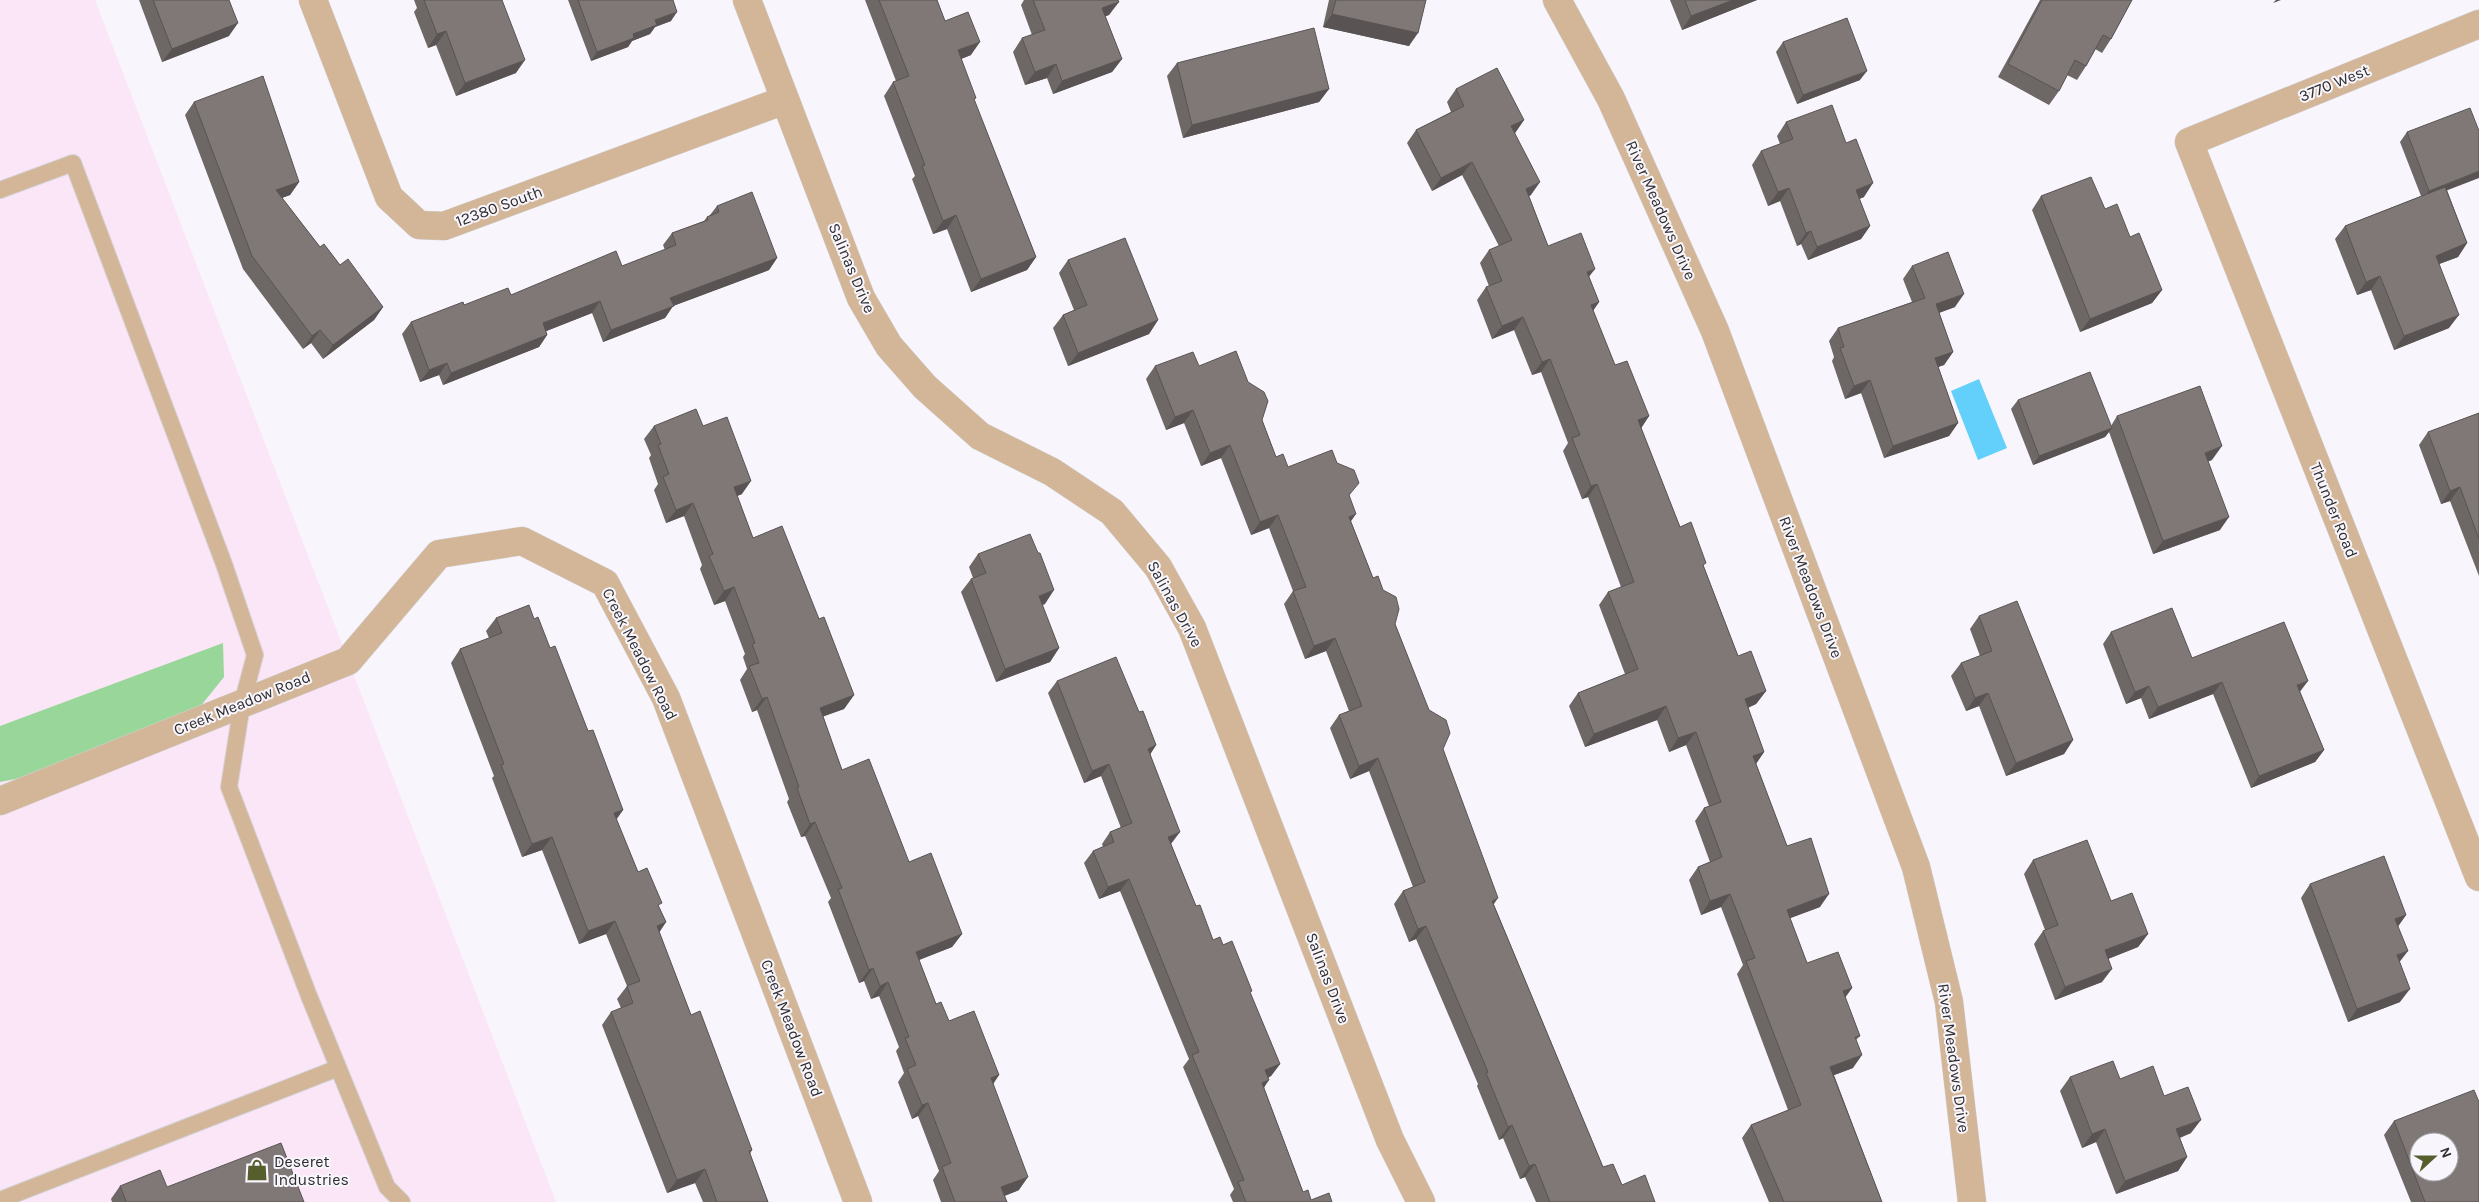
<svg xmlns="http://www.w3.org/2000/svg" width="2479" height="1202" font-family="Karla,sans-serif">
<rect width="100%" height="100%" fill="#f8f6fc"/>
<polygon fill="#fae6f6" points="0,0 95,0 556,1202 0,1202"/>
<polygon fill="#99d699" points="223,643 224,677 199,708 26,777 0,782 0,726"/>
<polygon fill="#63cffb" points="1979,379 2007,448 1978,460 1951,391"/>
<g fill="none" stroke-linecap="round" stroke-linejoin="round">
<g stroke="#d4d2d7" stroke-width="18">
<g id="lane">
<polyline points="0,190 73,163 224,564 255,655 242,704 229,787 309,996 387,1187 402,1202"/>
<polyline points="0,1200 338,1068"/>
</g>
</g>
<g stroke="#d4d2d7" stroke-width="29">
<g id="street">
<polyline points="313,0 389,197 419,225 444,226 785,100"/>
<polyline points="747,0 861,298 889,346 925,387 980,436 1052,472 1112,512 1158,567 1192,628 1390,1140 1421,1202"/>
<polyline points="1557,0 1611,99 1715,331 1916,867 1949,1002 1972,1202"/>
<polyline points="2479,24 2189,142 2479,877"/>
<polyline points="0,801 348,661 439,554 522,541 605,583 666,698 858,1202"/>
</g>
</g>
<use href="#lane" stroke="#d2b697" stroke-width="16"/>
<use href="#street" stroke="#d2b697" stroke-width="28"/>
</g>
<g fill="#6d6766">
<polygon points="139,0 229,0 229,36 162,62"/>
<polygon points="414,0 502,0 516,73 456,96 436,45 428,48 414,12 417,8"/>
<polygon points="568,0 673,0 671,21 655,27 650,34 632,41 628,47 591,61"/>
<polygon points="865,0 937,0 945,21 971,55 961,59 974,101 1036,257 1027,270 971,292 947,229 933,234 912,179 915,176 884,96 893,82 896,81"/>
<polygon points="1024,0 1118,0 1109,15 1105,16 1122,59 1112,72 1053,94 1047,78 1025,85 1013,52 1022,38 1032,35 1021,5"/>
<polygon points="1329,0 1426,0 1409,46 1323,27"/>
<polygon points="1670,0 1757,0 1682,30"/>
<polygon points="2040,0 2132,0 2111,39 2102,53 2095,49 2086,66 2077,80 2067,75 2059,91 2049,105 1998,77"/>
<polygon points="1783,42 1860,80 1797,104 1776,52"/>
<polygon points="1177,63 1329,89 1319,102 1183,138 1167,76"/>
<polygon points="1456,89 1524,120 1515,133 1531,195 1529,196 1548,246 1589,277 1599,302 1593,311 1615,365 1649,416 1641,428 1680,527 1704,567 1738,656 1766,691 1756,704 1748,708 1764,752 1756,764 1787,846 1820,907 1790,918 1807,963 1852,988 1845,998 1860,1036 1856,1040 1853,1068 1834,1075 1882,1202 1769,1202 1742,1138 1751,1125 1788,1110 1737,974 1743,965 1721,907 1701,915 1689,880 1698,867 1710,862 1695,821 1704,808 1709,806 1686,745 1669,752 1657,720 1585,747 1569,706 1578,693 1625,674 1599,605 1608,592 1621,587 1588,497 1582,499 1563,451 1568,443 1541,372 1532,375 1514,330 1492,339 1477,300 1486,287 1489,286 1480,263 1489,250 1499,246 1462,175 1432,191 1407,143 1416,130 1451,112 1447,102"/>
<polygon points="194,102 299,182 290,195 282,198 320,247 340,265 383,307 374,320 323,359 311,343 303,349 243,269 185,115"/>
<polygon points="1786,122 1864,197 1859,199 1870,226 1861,239 1808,260 1801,244 1797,246 1780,201 1768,206 1752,165 1761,151 1780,144 1777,136"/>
<polygon points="2407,132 2447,190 2467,243 2458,257 2439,264 2449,328 2394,350 2371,290 2357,295 2335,239 2345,226 2421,196 2400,142"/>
<polygon points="2041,196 2105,209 2162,290 2152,303 2080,332 2032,210"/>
<polygon points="717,206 777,258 769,270 673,306 665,318 603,342 592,313 546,331 547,335 539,347 443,385 439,375 420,382 402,334 411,322 464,305 511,295 622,266 665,250 663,245 672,233 704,221 707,217 710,215"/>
<polygon points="1068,260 1158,320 1149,334 1068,366 1053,328 1063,315 1074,310 1059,273"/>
<polygon points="1912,266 1955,307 1939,313 1953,352 1944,365 1938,367 1958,423 1949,436 1884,458 1861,393 1845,399 1832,361 1834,357 1829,341 1838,328 1912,302 1903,279"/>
<polygon points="1155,366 1199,366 1262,420 1276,457 1288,467 1349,497 1351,522 1373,578 1395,624 1443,749 1494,905 1603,1167 1622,1185 1655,1202 1536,1202 1525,1177 1520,1179 1503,1138 1499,1140 1477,1086 1478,1084 1416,939 1409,942 1394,904 1403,891 1413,887 1369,771 1350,779 1330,728 1339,715 1349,711 1326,651 1305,659 1284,604 1293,591 1269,528 1251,535 1221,458 1201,466 1184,423 1166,430 1146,379"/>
<polygon points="2018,400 2111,426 2117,416 2212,460 2208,461 2220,530 2153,554 2109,432 2105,437 2033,465 2011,409"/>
<polygon points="2479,413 2479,576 2450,501 2441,504 2419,445 2428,432"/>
<polygon points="654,426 703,426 742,494 737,496 753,538 819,619 854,695 844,709 823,716 842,770 962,934 952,947 919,960 936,1004 949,1021 999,1075 993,1083 1019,1190 1004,1196 1007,1202 941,1202 933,1180 939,1171 918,1116 912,1119 898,1082 904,1073 896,1051 899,1047 879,996 871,999 864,981 859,983 828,902 831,898 805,836 801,837 787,802 789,799 757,710 752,712 740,680 747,669 743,657 745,654 725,601 714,605 700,569 702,565 684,516 666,523 654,490 658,484 649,458 651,455 644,439"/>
<polygon points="978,554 1045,604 1042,605 1059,648 1050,662 996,682 961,592 971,579 973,578 969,567"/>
<polygon points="1979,616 2073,740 2064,754 2006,776 1979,706 1966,711 1951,676 1961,663 1980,656 1970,629"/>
<polygon points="496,618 534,619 550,648 588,731 623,810 616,819 638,872 659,907 666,922 659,932 691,1015 752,1150 750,1154 768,1202 703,1202 695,1183 667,1193 602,1025 611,1012 621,1008 617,999 627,986 606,934 579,944 542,850 522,857 492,778 494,776 451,663 460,649 489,638 486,631"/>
<polygon points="2111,632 2192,658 2300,692 2324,750 2315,762 2251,788 2213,694 2149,719 2141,698 2126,704 2103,644"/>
<polygon points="1057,681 1139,712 1156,745 1150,754 1171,844 1196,906 1213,940 1223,945 1250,994 1280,1064 1271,1076 1268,1078 1264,1088 1303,1192 1311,1200 1332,1202 1233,1202 1230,1195 1234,1189 1183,1067 1189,1059 1120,891 1099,899 1084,863 1093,851 1103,847 1102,844 1110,832 1121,828 1101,776 1084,783 1048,693"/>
<polygon points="2033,860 2111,901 2148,934 2138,947 2108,959 2102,982 2055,1000 2034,944 2043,931 2045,930 2024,874"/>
<polygon points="2310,884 2406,915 2398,926 2400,1002 2348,1022 2301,898"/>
<polygon points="2070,1077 2120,1079 2164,1096 2191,1133 2180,1138 2187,1157 2178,1171 2116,1194 2096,1142 2082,1148 2060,1091"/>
<polygon points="2394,1121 2479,1202 2411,1202 2384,1135"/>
<polygon points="120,1186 167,1187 304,1202 112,1202 111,1199"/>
</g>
<g fill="#595453">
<polygon points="1733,0 1757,0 1682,30 1691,16"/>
<polygon points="2276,0 2281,0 2273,3"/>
<polygon points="1119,2 1109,15 1093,21 1102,8"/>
<polygon points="677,12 671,21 655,27 650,34 632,41 628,47 591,61 597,52 633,34 655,20"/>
<polygon points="1332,14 1418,33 1409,46 1323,27"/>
<polygon points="238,23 229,36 162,62 172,49"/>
<polygon points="446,31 436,45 428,48 437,34"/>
<polygon points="980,42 971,55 948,64 958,50"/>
<polygon points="1122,59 1112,72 1053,94 1062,81"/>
<polygon points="525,60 516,73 456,96 465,83"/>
<polygon points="1056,64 1047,78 1025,85 1035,72"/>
<polygon points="1867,71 1860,80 1797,104 1803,95"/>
<polygon points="1329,89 1319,102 1183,138 1192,125"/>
<polygon points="1524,120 1515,133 1511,126"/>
<polygon points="1472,162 1462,175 1432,191 1441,178"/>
<polygon points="2479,171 2479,178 2422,200 2429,191"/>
<polygon points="299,182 290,195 267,203 276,190"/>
<polygon points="1540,182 1531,195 1517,202 1526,189"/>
<polygon points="1873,183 1864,197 1847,204 1856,190"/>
<polygon points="1789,188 1780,201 1768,206 1778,192"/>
<polygon points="956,215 947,229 933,234 943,221"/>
<polygon points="1870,226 1861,239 1808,260 1817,247"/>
<polygon points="1811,231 1801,244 1797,246 1806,233"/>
<polygon points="2467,243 2458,257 2426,269 2436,256"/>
<polygon points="1036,257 1027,270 971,292 981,279"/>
<polygon points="777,258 769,270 673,306 665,318 603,342 611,330 670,298"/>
<polygon points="1595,269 1585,282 1587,272"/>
<polygon points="2380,276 2371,290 2357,295 2366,282"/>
<polygon points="2162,290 2152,303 2080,332 2090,319"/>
<polygon points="1964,294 1955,307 1927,317 1936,304"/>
<polygon points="600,301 592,313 534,336 543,323"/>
<polygon points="1599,302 1589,316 1591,305"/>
<polygon points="383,307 374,320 323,359 333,345"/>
<polygon points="2459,315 2449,328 2394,350 2404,336"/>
<polygon points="1523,317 1514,330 1492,339 1502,326"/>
<polygon points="1158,320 1149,334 1068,366 1078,353"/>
<polygon points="320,330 311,343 303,349 312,336"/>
<polygon points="547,335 539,347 443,385 451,373"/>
<polygon points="1953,352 1944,365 1926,371 1935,358"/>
<polygon points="1550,359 1541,372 1532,375 1542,362"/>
<polygon points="447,363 439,375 420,382 429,370"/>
<polygon points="1870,380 1861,393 1845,399 1854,386"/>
<polygon points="1193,410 1184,423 1166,430 1175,417"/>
<polygon points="1649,416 1640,430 1638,420"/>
<polygon points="1958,423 1949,436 1884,458 1893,446"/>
<polygon points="2112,428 2105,437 2033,465 2039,456"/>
<polygon points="1230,445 1221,458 1201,466 1210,453"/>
<polygon points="2222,446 2212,460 2196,466 2205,453"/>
<polygon points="751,481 742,494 725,501 734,487"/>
<polygon points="1597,484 1588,497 1582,499 1591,486"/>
<polygon points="2460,487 2450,501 2441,504 2450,491"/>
<polygon points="693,503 684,516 666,523 676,510"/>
<polygon points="1356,514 1347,527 1349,517"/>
<polygon points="1278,515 1269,528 1251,535 1260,522"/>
<polygon points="2229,517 2220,530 2153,554 2163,541"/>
<polygon points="734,587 725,601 714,605 724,591"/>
<polygon points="1054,590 1045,604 1030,609 1039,596"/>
<polygon points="1335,638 1326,651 1305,659 1314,646"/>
<polygon points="1059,648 1050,662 996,682 1005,669"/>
<polygon points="2308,681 2299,693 2297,685"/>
<polygon points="2222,682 2213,694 2149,719 2158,707"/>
<polygon points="2149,686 2141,698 2126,704 2135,692"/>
<polygon points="1766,691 1756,704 1735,713 1745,699"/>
<polygon points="1988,693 1979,706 1966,711 1975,698"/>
<polygon points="854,695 844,709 811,721 820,708"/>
<polygon points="767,697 757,710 752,712 762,699"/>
<polygon points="1666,706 1657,720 1585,747 1594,734"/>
<polygon points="1696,732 1686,745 1669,752 1678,738"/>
<polygon points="2073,740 2064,754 2006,776 2016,763"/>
<polygon points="1156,745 1148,758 1148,749"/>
<polygon points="2324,750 2315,762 2251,788 2259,776"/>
<polygon points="1764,752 1755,765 1753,756"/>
<polygon points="1378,758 1369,771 1350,779 1359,766"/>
<polygon points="1109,764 1101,776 1084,783 1092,771"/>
<polygon points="623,810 614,823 614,813"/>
<polygon points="815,822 805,836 801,837 810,824"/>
<polygon points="1180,832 1171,844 1168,837"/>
<polygon points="552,837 542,850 522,857 532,844"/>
<polygon points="1129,879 1120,891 1099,899 1108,887"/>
<polygon points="1730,894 1721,907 1701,915 1710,901"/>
<polygon points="1829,894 1820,907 1777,923 1787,910"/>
<polygon points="1498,898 1489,911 1492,901"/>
<polygon points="2406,915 2397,928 2395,919"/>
<polygon points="615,921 606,934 579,944 588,931"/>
<polygon points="666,922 657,936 657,926"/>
<polygon points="1426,926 1416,939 1409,942 1418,929"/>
<polygon points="962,934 952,947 906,965 916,952"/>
<polygon points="2148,934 2138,947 2095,964 2105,950"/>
<polygon points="2408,951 2398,964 2397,955"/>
<polygon points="873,968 864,981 859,983 869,970"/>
<polygon points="2112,969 2102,982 2055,1000 2065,987"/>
<polygon points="888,982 879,996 871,999 880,986"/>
<polygon points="1852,988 1842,1001 1843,991"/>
<polygon points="2410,989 2400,1002 2348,1022 2357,1009"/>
<polygon points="1862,1055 1853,1068 1821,1080 1830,1067"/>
<polygon points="1280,1064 1271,1076 1256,1082 1265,1070"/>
<polygon points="999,1075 990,1089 991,1078"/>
<polygon points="1269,1080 1261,1092 1262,1083"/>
<polygon points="928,1103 918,1116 912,1119 922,1105"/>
<polygon points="2201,1120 2191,1133 2167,1142 2176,1129"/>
<polygon points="1512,1125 1503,1138 1499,1140 1508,1127"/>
<polygon points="2105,1129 2096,1142 2082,1148 2092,1134"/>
<polygon points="2187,1157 2178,1171 2116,1194 2125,1181"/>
<polygon points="1535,1164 1525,1177 1520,1179 1529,1166"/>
<polygon points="705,1169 695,1183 667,1193 677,1180"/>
<polygon points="1028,1177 1019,1190 992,1201 1001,1187"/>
</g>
<g fill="#7f7877" stroke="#595453" fill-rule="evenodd">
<polygon points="153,0 229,0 238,23 172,49"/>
<polygon points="424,0 502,0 525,60 465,83 446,31 437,34"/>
<polygon points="578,0 673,0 677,12 655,20 657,25 633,34 634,38 597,52"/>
<polygon points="879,0 937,0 945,21 968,12 980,42 958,50 976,98 974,99 1036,257 981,279 956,215 943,221 922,166 925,165 893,82 909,76"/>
<polygon points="1033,0 1118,0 1119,2 1102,8 1122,59 1062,81 1056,64 1035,72 1022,38 1045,30"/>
<polygon points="1336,0 1426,0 1418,33 1332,14"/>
<polygon points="1685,0 1733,0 1691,16"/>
<polygon points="2042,0 2132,0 2111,39 2103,35 2086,66 2075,60 2059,91 2008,64"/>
<polygon points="1847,18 1867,71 1803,95 1783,42"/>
<polygon points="1314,28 1329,89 1192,125 1177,63"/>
<polygon points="1497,68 1524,120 1511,126 1540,182 1526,189 1548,246 1581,233 1595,269 1587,272 1599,302 1591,305 1615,365 1627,361 1649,416 1638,420 1680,527 1691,522 1706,563 1703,565 1738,656 1751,651 1766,691 1745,699 1764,752 1753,756 1787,846 1811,838 1829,894 1787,910 1807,963 1838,952 1852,988 1843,991 1860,1036 1855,1037 1862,1055 1830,1067 1882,1202 1784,1202 1751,1125 1801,1105 1746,961 1755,958 1730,894 1710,901 1698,867 1722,857 1704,808 1721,802 1696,732 1678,738 1666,706 1594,734 1578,693 1638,669 1608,592 1634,582 1597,484 1591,486 1572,438 1580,435 1550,359 1542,362 1523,317 1502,326 1486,287 1502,281 1489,250 1512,240 1472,162 1441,178 1416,130 1464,106 1456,89"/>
<polygon points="263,76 299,182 276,190 320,247 324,244 340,265 348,259 383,307 333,345 320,330 312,336 252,256 194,102"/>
<polygon points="1832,105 1846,143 1856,139 1873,183 1856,190 1870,226 1817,247 1811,231 1806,233 1789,188 1778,192 1761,151 1793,139 1786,122"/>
<polygon points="2470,108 2479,131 2479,171 2429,191 2407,132"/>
<polygon points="2091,177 2105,209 2117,204 2130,237 2139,233 2162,290 2090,319 2041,196"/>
<polygon points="2445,187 2467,243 2436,256 2459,315 2404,336 2380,276 2366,282 2345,226"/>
<polygon points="752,192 777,258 670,298 674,306 611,330 600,301 543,323 547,335 451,373 447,363 429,370 411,322 463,302 464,305 508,288 511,295 616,251 622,266 676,245 672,233 708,220 707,217 719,212 717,206"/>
<polygon points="1125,238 1158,320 1078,353 1063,315 1087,305 1068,260"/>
<polygon points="1948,252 1964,294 1936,304 1953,352 1935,358 1958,423 1893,446 1870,380 1854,386 1840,348 1844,347 1838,328 1925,298 1912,266"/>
<polygon points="1236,351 1248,382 1264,392 1268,401 1262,420 1276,457 1283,454 1288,467 1332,450 1337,463 1354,470 1359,483 1349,495 1356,514 1349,517 1373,578 1378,576 1383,590 1396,597 1399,609 1395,624 1429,710 1446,720 1450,733 1443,749 1498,898 1492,901 1603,1167 1613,1164 1622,1185 1645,1175 1655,1202 1550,1202 1535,1164 1529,1166 1512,1125 1508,1127 1486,1073 1488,1072 1426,926 1418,929 1403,891 1425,882 1378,758 1359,766 1339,715 1362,706 1335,638 1314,646 1293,591 1306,587 1278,515 1260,522 1230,445 1210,453 1193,410 1175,417 1155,366 1193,352 1199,366"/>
<polygon points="2090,372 2112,428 2039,456 2018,400"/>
<polygon points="2200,386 2222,446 2205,453 2229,517 2163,541 2117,416"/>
<polygon points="696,409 703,426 727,417 751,481 734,487 753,538 782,526 819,619 824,617 854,695 820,708 842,770 869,759 909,862 931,853 962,934 916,952 936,1004 941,1002 949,1021 974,1011 999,1075 991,1078 1028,1177 1001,1187 1007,1202 955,1202 942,1167 951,1163 928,1103 922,1105 907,1069 916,1065 905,1038 909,1037 888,982 880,986 873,968 869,970 838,889 842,888 815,822 810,824 797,788 799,787 767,697 762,699 749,666 759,663 752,644 755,643 734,587 724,591 709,556 713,554 693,503 676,510 663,477 669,474 658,445 661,444 654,426"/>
<polygon points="2479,413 2479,539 2460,487 2450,491 2428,432"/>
<polygon points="1030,534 1038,553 1040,553 1054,590 1039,596 1059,648 1005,669 971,579 986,573 978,554"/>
<polygon points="2017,601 2073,740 2016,763 1988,693 1975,698 1961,663 1992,651 1979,616"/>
<polygon points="529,605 534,619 538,617 550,648 555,646 588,731 593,730 623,810 614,813 638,872 647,868 662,903 658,905 666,922 657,926 691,1015 700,1011 752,1150 749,1151 768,1202 717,1202 705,1169 677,1180 611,1012 633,1003 627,986 640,981 615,921 588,931 552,837 532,844 501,765 504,764 460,649 502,633 496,618"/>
<polygon points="2172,608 2192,658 2284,622 2308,681 2297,685 2324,750 2259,776 2222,682 2158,707 2149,686 2135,692 2111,632"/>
<polygon points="1116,657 1139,712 1143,711 1156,745 1148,749 1180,832 1168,837 1196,906 1200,905 1213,940 1220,937 1223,945 1232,941 1252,991 1250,992 1280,1064 1265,1070 1269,1080 1262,1083 1303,1192 1308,1190 1311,1200 1329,1193 1332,1202 1246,1202 1238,1182 1244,1180 1192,1055 1199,1052 1129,879 1108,887 1093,851 1114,842 1110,832 1132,823 1109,764 1092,771 1057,681"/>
<polygon points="2087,840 2111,901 2132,893 2148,934 2105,950 2112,969 2065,987 2043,931 2058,925 2033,860"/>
<polygon points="2384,856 2406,915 2395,919 2408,951 2397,955 2410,989 2357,1009 2310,884"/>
<polygon points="2113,1061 2120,1079 2153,1066 2164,1096 2188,1087 2201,1120 2176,1129 2187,1157 2125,1181 2105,1129 2092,1134 2070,1077"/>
<path d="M2474 1090 2479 1102V1202H2425L2394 1121ZM2419 1142H2449V1172H2419Z"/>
<polygon points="281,1143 304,1202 125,1202 126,1201 120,1186 160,1170 167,1187"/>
</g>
<defs>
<g id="shop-bare" transform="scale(1.725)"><path d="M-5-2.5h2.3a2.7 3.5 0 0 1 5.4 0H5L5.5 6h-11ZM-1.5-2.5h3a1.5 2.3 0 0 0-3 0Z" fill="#575e2d" stroke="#f8f6fc" stroke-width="2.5" paint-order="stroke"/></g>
</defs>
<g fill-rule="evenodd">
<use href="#shop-bare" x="257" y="1170"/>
</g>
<g text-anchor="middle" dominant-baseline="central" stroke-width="4" stroke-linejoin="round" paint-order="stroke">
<g font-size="16" fill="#2e2d2f" stroke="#f8f6fc">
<text transform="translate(2334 83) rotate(-22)">3770 West</text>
<text transform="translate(499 206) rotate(-20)">12380 South</text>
<text transform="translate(1661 210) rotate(66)">River Meadows Drive</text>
<text transform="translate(852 268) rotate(67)">Salinas Drive</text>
<text transform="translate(2334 510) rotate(68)">Thunder Road</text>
<text transform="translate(1811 587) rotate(69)">River Meadows Drive</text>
<text transform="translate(1175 604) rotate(61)">Salinas Drive</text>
<text transform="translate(640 654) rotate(63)">Creek Meadow Road</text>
<text transform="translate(242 703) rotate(-22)">Creek Meadow Road</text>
<text transform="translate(1328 978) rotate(69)">Salinas Drive</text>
<text transform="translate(792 1028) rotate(69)">Creek Meadow Road</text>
<text transform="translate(1954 1058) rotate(82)">River Meadows Drive</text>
</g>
<g font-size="16" fill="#2e2d2f" stroke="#f8f6fc" text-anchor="start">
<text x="274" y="1161">Deseret<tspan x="274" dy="18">Industries</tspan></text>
</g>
</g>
<g transform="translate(2434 1157) rotate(69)"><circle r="24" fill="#f8f6fc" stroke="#a7a6aa"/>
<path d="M0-4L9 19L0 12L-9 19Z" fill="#575e2d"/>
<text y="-8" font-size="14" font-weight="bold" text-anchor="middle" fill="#2e2d2f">N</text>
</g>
</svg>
